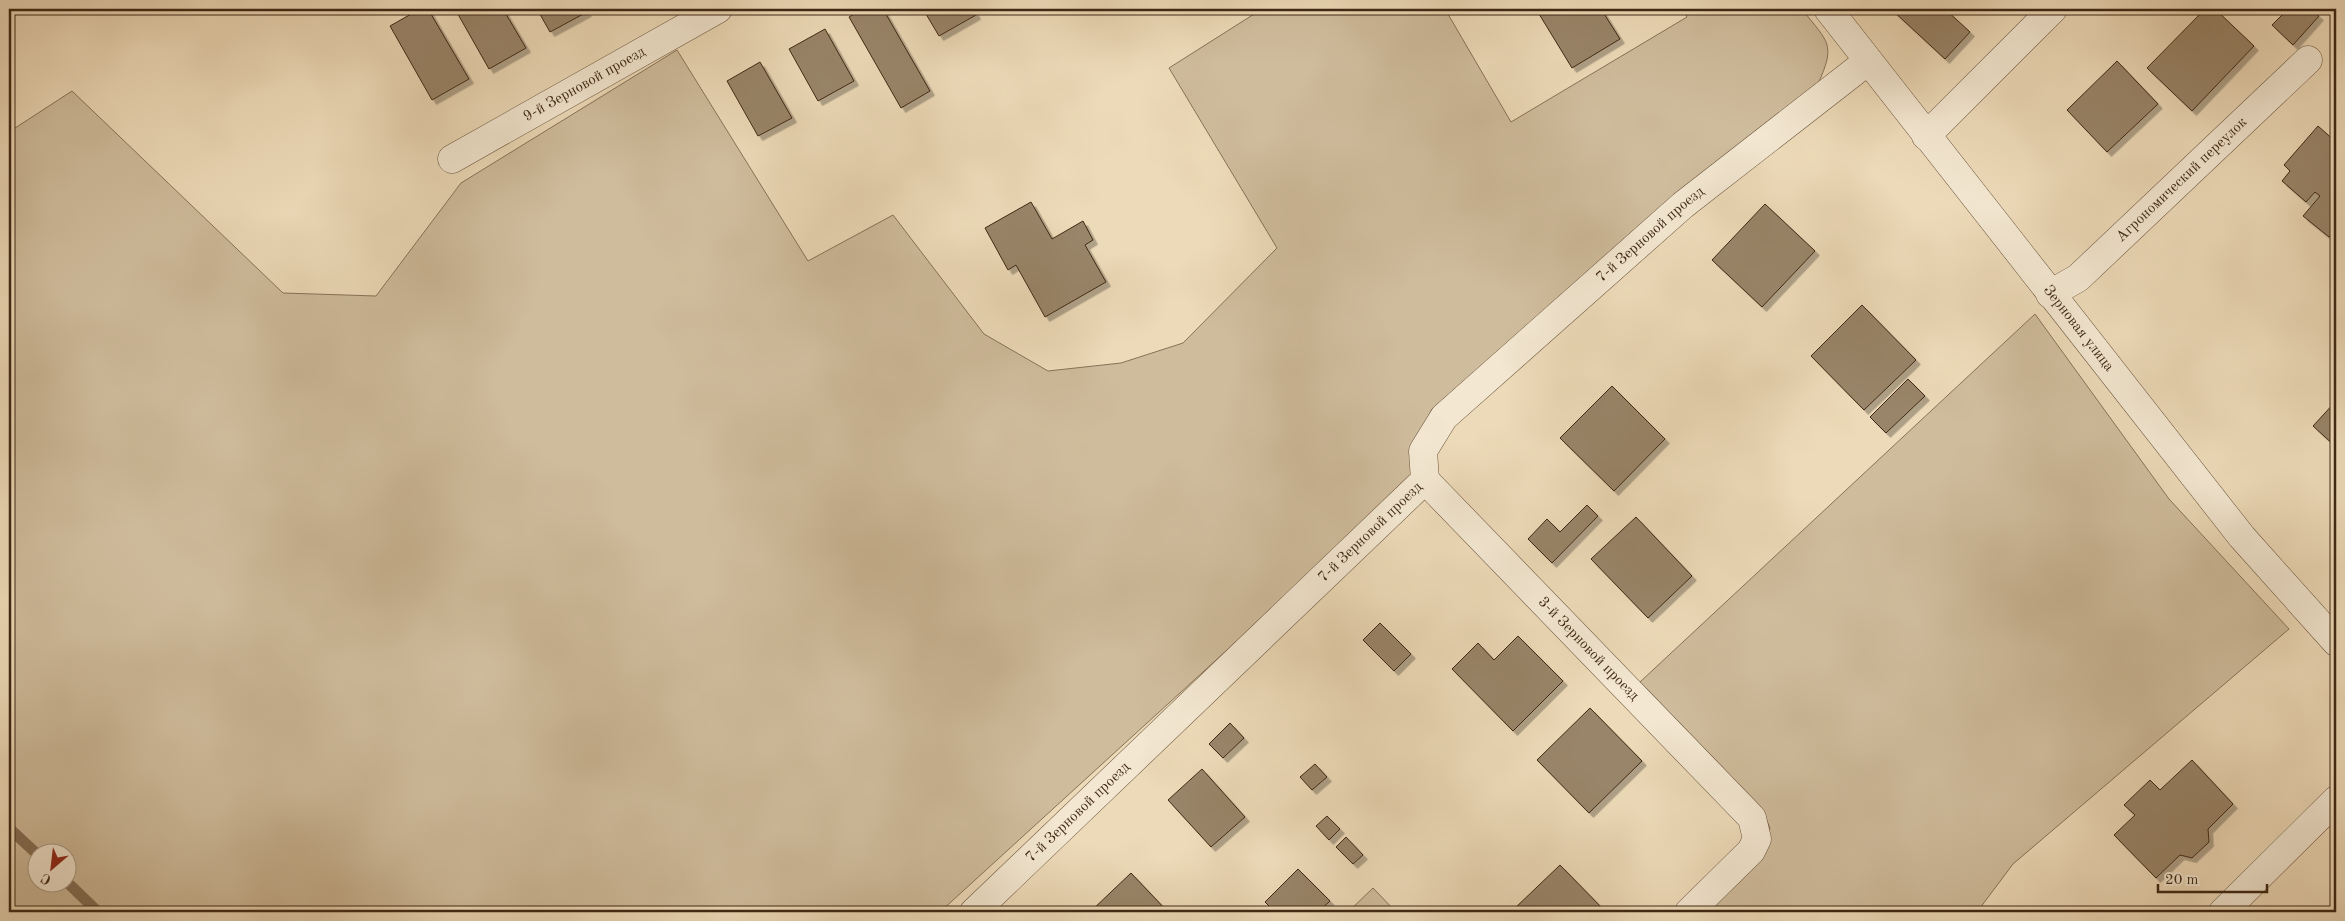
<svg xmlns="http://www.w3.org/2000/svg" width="2345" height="921" font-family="'Old Standard TT',serif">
<defs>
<filter id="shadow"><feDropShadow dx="4.5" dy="4.5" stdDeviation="0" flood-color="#0004"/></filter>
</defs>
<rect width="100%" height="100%" fill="#eddab8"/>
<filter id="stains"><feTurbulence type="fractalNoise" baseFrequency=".004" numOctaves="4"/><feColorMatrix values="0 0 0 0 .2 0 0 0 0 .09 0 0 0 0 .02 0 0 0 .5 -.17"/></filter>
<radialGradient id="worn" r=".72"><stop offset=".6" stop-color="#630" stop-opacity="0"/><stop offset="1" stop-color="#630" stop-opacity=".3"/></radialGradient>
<g fill="#cfbc9c" stroke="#877258" fill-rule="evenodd">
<path d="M1262 9H1445L1511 122 1687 17 1682 9H1802C1828 43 1837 43 1817 86L1673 199 1432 409 1412 449 1411 475 1238 640 940 912H9V132L72 91 283 293 376 296 461 183 677 50 808 261 893 215 984 334 1048 371 1121 363 1183 343 1277 248 1169 68ZM38 854H68V884H38Z"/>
<polygon points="2035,314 2169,499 2289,629 2013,864 1977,912 1707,912 1761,859 1770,828 1761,807 1640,682"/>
<polygon points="1373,888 1396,912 1348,912"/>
</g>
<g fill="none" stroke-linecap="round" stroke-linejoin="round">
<g stroke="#846e55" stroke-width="11">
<polyline points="9,828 38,855"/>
<polyline points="68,883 98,912"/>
</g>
</g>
<g fill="#998569" stroke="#3f2814" filter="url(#shadow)">
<polygon points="420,9 428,9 469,79 432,100 390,26"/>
<polygon points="455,9 503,9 526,48 489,69"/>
<polygon points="537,9 585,9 587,12 550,32"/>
<polygon points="863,9 883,9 930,91 901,108 849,17"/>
<polygon points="923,9 973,9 976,15 939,36"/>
<polygon points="1536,9 1601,9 1620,39 1572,68"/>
<polygon points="1891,9 1945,9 1970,32 1945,59"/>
<polygon points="2205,9 2215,9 2254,46 2192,111 2147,68"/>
<polygon points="2288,9 2311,9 2319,16 2293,45 2272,25"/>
<polygon points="825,29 854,81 818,101 789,49"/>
<polygon points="2117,61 2158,104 2107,152 2067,110"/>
<polygon points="760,62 792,118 758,136 727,81"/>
<polygon points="2318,126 2336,142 2336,228 2329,237 2303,216 2320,196 2315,192 2306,202 2282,181 2290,171 2284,165"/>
<polygon points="1031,202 1052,239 1083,221 1093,240 1085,245 1106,282 1045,317 1016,265 1008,270 985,228"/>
<polygon points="1765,204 1815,251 1762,307 1712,260"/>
<polygon points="1862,305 1916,360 1864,410 1811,356"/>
<polygon points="1908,379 1925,396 1886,433 1870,417"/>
<polygon points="1612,386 1665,439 1614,491 1560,438"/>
<polygon points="2336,401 2336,447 2313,426"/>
<polygon points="1587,505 1598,516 1552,563 1528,539 1547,519 1560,532"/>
<polygon points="1636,517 1692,576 1648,618 1591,559"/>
<polygon points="1380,623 1411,654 1394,671 1363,640"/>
<polygon points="1518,636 1563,681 1513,731 1452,669 1478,643 1494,660"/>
<polygon points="1590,708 1642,761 1589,813 1537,760"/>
<polygon points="1230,723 1244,738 1223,758 1209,744"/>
<polygon points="2192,760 2233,804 2208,829 2209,842 2192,858 2180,855 2156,878 2114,835 2135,815 2124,805 2150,780 2160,790"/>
<polygon points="1315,764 1327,777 1312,790 1300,777"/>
<polygon points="1202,769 1245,817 1211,847 1168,800"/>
<polygon points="1327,816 1340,829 1329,840 1316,826"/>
<polygon points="1346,837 1363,855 1353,864 1336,847"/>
<polygon points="1560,865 1606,912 1518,912 1514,909"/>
<polygon points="1298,869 1330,901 1318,912 1275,912 1265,902"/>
<polygon points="1131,873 1168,912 1090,912"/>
<polygon points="2279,907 2284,912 2273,912"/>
</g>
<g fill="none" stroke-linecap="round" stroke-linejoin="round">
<g stroke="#6a543d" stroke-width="29">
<g id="minor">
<path id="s1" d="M1828 9 2242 537 2336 642"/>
<polyline points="1926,136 2053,9"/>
<path id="s2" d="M452 159 718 9"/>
<path id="s3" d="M2050 294 2078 278 2308 60"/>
<path id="s4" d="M1425 480 1752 818 1757 839 1751 851 1689 912"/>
<path id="s5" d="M974 912 1425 480 1423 451 1444 417 1683 205 1868 61"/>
<polyline points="2223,912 2336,800"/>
</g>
</g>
<use href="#minor" stroke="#f3e7d1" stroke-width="28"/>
</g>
<g text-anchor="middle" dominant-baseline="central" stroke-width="5" stroke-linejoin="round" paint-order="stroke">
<g font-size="15" fill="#3f2814" stroke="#f3e7d1">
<text stroke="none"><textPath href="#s2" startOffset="152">9-й Зерновой проезд</textPath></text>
<text stroke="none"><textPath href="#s3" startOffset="175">Агрономический переулок</textPath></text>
<text stroke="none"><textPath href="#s5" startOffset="969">7-й Зерновой проезд</textPath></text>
<text stroke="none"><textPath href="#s1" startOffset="406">Зерновая улица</textPath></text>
<text stroke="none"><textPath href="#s5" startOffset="549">7-й Зерновой проезд</textPath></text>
<text stroke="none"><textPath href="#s4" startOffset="235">3-й Зерновой проезд</textPath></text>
<text stroke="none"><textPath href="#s5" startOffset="144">7-й Зерновой проезд</textPath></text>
</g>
</g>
<rect width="2345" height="921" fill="none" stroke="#eddab8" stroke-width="30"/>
<rect x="10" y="10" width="2325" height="901" fill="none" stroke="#3f2814" stroke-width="2.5"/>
<rect x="15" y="15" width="2315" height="891" fill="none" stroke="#3f2814"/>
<g transform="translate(52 868) rotate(208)"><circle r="24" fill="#f3e7d1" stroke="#ab9b85"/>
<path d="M0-4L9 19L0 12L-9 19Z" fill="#8f2418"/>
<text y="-8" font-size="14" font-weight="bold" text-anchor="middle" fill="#3f2814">С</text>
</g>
<path d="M2158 884v8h109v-8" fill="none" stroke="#3f2814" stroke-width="2.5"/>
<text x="2165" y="884" font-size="15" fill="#3f2814" stroke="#f3e7d1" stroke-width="4" paint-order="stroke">20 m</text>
<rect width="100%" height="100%" filter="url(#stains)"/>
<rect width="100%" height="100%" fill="url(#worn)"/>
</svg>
